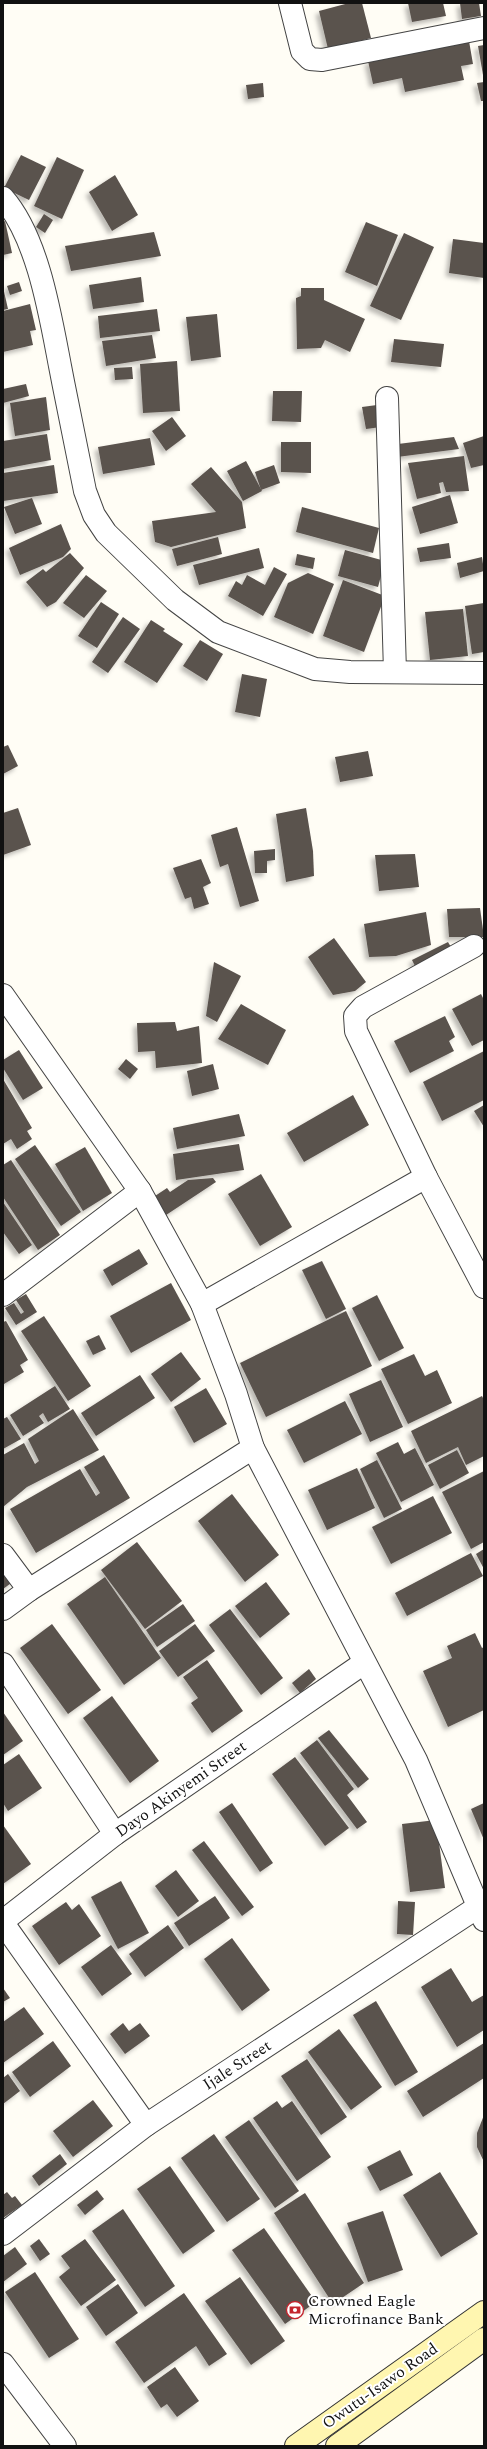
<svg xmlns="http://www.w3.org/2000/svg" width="487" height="2449" font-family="Spectral,serif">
<defs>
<filter id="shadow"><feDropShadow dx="-3.5" dy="3.5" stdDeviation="2" flood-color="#0004"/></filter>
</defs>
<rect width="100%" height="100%" fill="#fffdf5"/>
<g fill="#5a524d" filter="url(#shadow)">
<polygon points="349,3 362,3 371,38 328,49 319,11"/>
<polygon points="408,3 443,3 446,16 412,22"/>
<polygon points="460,3 479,3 481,16 462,19"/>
<polygon points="469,41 473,64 461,66 464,80 405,92 402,78 373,84 368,61"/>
<polygon points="484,45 484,75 483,75 478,46"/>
<polygon points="484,82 484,101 481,101 477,83"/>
<polygon points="263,83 264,97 248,99 246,85"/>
<polygon points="21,155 46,167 29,200 4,188"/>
<polygon points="57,157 84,170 62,219 34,206"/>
<polygon points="115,175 138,215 112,231 89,192"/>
<polygon points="44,214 53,220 45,233 36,227"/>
<polygon points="5,221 12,253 3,255 3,222"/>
<polygon points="366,222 398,235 377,286 345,272"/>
<polygon points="154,232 161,256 71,271 65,246"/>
<polygon points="404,233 434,247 401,320 370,306"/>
<polygon points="453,239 484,243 484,278 449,273"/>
<polygon points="141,277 144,302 93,309 89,285"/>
<polygon points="19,282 22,291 10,295 7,286"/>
<polygon points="3,287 8,309 3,310"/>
<polygon points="301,288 324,288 324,300 365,319 350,352 325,340 321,348 297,349 296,298 301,296"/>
<polygon points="30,304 36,330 30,331 33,345 3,352 3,311"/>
<polygon points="157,309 160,331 100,338 98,316"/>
<polygon points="217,314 221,357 191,361 186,317"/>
<polygon points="152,335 156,358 106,366 102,341"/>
<polygon points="394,339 444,344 441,367 391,362"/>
<polygon points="177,361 180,411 143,413 140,364"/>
<polygon points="132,367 133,379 115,380 114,368"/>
<polygon points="26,384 29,396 3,403 3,389"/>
<polygon points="273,391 302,391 301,422 272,421"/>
<polygon points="46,397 50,430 15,436 10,403"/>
<polygon points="377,405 381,427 366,429 362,407"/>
<polygon points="172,417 186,436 166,451 152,431"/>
<polygon points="47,434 51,460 3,469 3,441"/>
<polygon points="484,436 484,465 471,468 463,443"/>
<polygon points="454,437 459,449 397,457 398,444"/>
<polygon points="150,438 155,465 103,474 98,447"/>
<polygon points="281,442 311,442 311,473 281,472"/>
<polygon points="464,456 469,491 446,492 443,482 439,483 441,493 417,499 408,463"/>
<polygon points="246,461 262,491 243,501 227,471"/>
<polygon points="54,465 58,493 3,501 3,473"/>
<polygon points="274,465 280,483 261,490 255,472"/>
<polygon points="211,467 242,502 246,528 171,547 155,542 152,521 216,512 191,484"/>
<polygon points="450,495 458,523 420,534 412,507"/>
<polygon points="32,498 42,524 15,534 4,507"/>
<polygon points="302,507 379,528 373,553 296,532"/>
<polygon points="61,524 71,549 63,557 20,575 9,548"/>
<polygon points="218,537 222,554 177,566 172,549"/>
<polygon points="449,543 451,558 420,562 417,548"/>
<polygon points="259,548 264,568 199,585 193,565"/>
<polygon points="345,550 385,561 378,587 338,576"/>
<polygon points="70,553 84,568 56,602 47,607 26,582 43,569 46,572"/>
<polygon points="297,554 315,558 313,569 295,565"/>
<polygon points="482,557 484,571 460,578 457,563"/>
<polygon points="274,567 287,574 263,616 228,596 236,581 242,585 247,575 265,585"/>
<polygon points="308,573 334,584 313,634 274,617 288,583"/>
<polygon points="86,575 107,591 84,618 63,603"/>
<polygon points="343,580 385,596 364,652 323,636"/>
<polygon points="101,602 119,614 97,648 78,636"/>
<polygon points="484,603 484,652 472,654 465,606"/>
<polygon points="463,609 468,656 430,660 425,612"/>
<polygon points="123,617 140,629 108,673 92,662"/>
<polygon points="151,620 165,629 163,631 183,644 157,683 124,662"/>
<polygon points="200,640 223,654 207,681 183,666"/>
<polygon points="242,674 267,679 260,717 235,712"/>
<polygon points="8,745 18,766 3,774 3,747"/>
<polygon points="368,751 373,776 340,782 335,757"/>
<polygon points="18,808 31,845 3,855 3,813"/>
<polygon points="306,808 313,851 314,876 286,882 276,814"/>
<polygon points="237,827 259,901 240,907 228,864 220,867 211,835"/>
<polygon points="275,849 275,860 267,861 267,873 255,873 254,851"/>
<polygon points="415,854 419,887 379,891 375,855"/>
<polygon points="201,859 211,883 203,887 209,904 194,909 191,897 185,899 173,868"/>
<polygon points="480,908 484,937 449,937 447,909"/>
<polygon points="426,912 431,945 396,956 369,957 364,924"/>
<polygon points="334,938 366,982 355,991 333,995 308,957"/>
<polygon points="448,942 455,954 418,972 412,960"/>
<polygon points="214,962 241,976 217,1022 206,1016"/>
<polygon points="481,994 484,1000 484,1040 472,1046 452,1009"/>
<polygon points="241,1004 286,1030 268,1065 218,1039"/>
<polygon points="445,1016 455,1037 449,1041 454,1051 410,1073 394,1041"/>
<polygon points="175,1022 177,1031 199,1026 202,1063 156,1068 155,1051 138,1052 137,1023"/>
<polygon points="19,1050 43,1088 23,1100 3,1068 3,1060"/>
<polygon points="484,1051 484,1100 442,1121 423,1082"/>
<polygon points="126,1059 138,1069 130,1079 118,1069"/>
<polygon points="213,1064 219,1089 192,1096 187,1071"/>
<polygon points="3,1079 32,1128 27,1131 32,1139 17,1149 11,1139 3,1144"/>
<polygon points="353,1095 369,1125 304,1162 287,1133"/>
<polygon points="484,1105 484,1127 474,1111"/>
<polygon points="239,1114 245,1136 177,1149 173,1128"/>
<polygon points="239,1144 244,1170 176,1180 173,1154"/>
<polygon points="35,1145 81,1212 61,1226 15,1159"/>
<polygon points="85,1147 112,1193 83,1211 55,1164"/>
<polygon points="11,1160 60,1235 38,1250 3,1197 3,1165"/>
<polygon points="261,1174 292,1227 260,1246 228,1194"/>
<polygon points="213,1178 216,1182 160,1219 152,1198 167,1188 170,1192 188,1180"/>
<polygon points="3,1202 32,1245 19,1254 3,1232"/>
<polygon points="139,1249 148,1264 112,1286 103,1270"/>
<polygon points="322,1261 346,1309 326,1319 302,1270"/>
<polygon points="171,1283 191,1320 131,1353 110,1316"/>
<polygon points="26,1294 37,1312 16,1325 5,1308 14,1303 21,1314 24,1312 16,1300"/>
<polygon points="377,1295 404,1348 379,1361 352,1308"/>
<polygon points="346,1311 372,1366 266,1417 240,1363"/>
<polygon points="44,1316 91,1386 68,1401 21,1331"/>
<polygon points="6,1321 28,1360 20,1365 24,1372 4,1384 3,1322"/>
<polygon points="99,1335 106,1349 93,1355 86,1341"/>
<polygon points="181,1352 201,1379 171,1402 151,1374"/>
<polygon points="414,1354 425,1376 437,1370 452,1403 408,1424 381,1369"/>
<polygon points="140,1375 155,1398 96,1436 81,1413"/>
<polygon points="381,1380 403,1427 370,1442 349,1394"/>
<polygon points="55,1386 70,1409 48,1422 43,1413 39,1416 44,1423 23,1436 10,1415"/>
<polygon points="206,1388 227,1424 194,1443 174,1407"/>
<polygon points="482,1396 484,1400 484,1456 466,1465 458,1447 426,1463 411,1431"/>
<polygon points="345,1401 362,1434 304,1463 287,1430"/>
<polygon points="73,1409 99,1450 27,1487 3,1507 3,1455 24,1443 35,1464 39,1461 28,1439"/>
<polygon points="7,1417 21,1439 3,1449 3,1419"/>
<polygon points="398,1442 404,1454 415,1448 434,1485 401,1502 376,1453"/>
<polygon points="457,1450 469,1473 440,1489 428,1465"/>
<polygon points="104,1455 130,1498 36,1553 10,1509 80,1469 96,1496 100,1493 84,1467"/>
<polygon points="377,1460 402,1509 384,1518 360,1469"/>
<polygon points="357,1468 375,1508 327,1530 308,1490"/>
<polygon points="484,1471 484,1542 471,1549 442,1492"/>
<polygon points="232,1494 279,1555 245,1582 198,1521"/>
<polygon points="433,1496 452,1533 391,1564 372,1527"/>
<polygon points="137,1542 182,1601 145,1629 101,1570"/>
<polygon points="484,1549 484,1569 476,1554"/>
<polygon points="471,1553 483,1576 407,1616 395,1593"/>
<polygon points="3,1566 14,1581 3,1589"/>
<polygon points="105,1577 161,1658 124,1685 67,1604"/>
<polygon points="266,1582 290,1614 260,1638 235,1606"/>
<polygon points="183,1604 195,1621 157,1647 146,1630"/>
<polygon points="230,1609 283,1678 261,1695 209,1625"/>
<polygon points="52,1624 101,1690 68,1714 20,1648"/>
<polygon points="195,1624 215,1651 178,1677 159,1651"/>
<polygon points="475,1633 482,1648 484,1647 484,1710 448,1727 423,1671 452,1658 447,1646"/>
<polygon points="207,1660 243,1711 212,1733 191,1703 198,1698 183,1677"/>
<polygon points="309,1669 316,1679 300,1693 292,1683"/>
<polygon points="112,1696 159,1761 130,1783 83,1718"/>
<polygon points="3,1712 23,1741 3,1755"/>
<polygon points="329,1730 369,1779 358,1788 318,1738"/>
<polygon points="317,1740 354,1789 347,1795 367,1822 357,1829 300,1753"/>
<polygon points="19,1754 42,1788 8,1811 3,1803 3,1765"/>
<polygon points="295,1757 349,1828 325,1846 272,1774"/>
<polygon points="232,1803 273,1863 260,1872 219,1812"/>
<polygon points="484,1803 484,1840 471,1809"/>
<polygon points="436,1820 445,1888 410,1892 402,1824"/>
<polygon points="3,1825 31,1864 3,1884"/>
<polygon points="204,1841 254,1907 242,1916 192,1850"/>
<polygon points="176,1870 199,1901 178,1917 155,1886"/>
<polygon points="121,1881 149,1933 118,1949 91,1897"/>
<polygon points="215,1896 230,1918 189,1946 174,1923"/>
<polygon points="398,1901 415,1902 413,1935 397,1934"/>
<polygon points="66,1902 72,1910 79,1904 101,1936 59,1965 32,1926"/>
<polygon points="168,1925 184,1948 145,1977 129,1954"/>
<polygon points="232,1938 270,1990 242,2011 204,1959"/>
<polygon points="111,1945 132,1974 102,1996 81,1967"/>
<polygon points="451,1968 472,2002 484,1995 484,2030 457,2047 421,1987"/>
<polygon points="3,1988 10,1998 3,2002"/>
<polygon points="376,2001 418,2072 395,2086 353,2015"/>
<polygon points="24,2007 44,2034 3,2063 3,2022"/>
<polygon points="123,2023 129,2031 140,2023 150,2036 125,2054 110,2034"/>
<polygon points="339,2029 382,2087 351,2110 308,2052"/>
<polygon points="53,2041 71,2066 30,2097 12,2072"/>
<polygon points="484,2043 484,2078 423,2117 407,2091"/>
<polygon points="307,2059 347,2117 321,2135 281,2076"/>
<polygon points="8,2074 20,2091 3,2104 3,2078"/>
<polygon points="93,2100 113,2126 73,2157 53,2131"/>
<polygon points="277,2101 282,2108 292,2101 331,2157 297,2181 253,2118"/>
<polygon points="484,2115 484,2162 477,2147 477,2133"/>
<polygon points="249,2120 299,2191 275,2208 225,2137"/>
<polygon points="214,2134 260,2199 227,2222 181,2158"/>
<polygon points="400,2150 413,2175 380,2191 367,2167"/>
<polygon points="60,2154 67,2164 39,2186 32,2176"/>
<polygon points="170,2166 215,2231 183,2254 137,2189"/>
<polygon points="440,2172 478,2234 441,2257 403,2195"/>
<polygon points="97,2190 104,2199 85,2215 77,2205"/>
<polygon points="7,2192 12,2198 15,2196 22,2205 3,2218 3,2195"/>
<polygon points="305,2193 364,2283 333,2304 274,2213"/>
<polygon points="123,2209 175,2286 145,2307 92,2231"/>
<polygon points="383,2211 403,2270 368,2282 347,2223"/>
<polygon points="264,2228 316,2302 285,2324 232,2250"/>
<polygon points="39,2239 50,2254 40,2261 30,2246"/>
<polygon points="85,2239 116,2280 81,2306 59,2277 70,2268 61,2256"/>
<polygon points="15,2247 27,2264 3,2282 3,2256"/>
<polygon points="35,2272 79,2339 49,2358 5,2292"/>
<polygon points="240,2277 285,2341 251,2365 205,2301"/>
<polygon points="118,2284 138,2313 106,2336 86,2307"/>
<polygon points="184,2293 227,2354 209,2366 196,2346 144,2383 115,2342"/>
<polygon points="175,2367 199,2401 177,2417 167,2404 161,2408 147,2387"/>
</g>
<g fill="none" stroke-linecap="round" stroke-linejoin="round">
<g stroke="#444" stroke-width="24">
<g id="street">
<polyline points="290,3 302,51 310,59 322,60 484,28"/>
<path d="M3 198C38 238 50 314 60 366 68 408 77 450 85 491L94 515 106 533 175 600 218 632 315 669 350 672 484 673"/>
<polyline points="387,398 395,672"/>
<polyline points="474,946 363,1007 355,1016 356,1031 426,1177 484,1287"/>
<polyline points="3,995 140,1191 202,1304 236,1394 253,1448 416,1760 484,1920"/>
<polyline points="3,1295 140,1191"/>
<polyline points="202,1304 426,1177"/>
<polyline points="3,1555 29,1590"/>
<polyline points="3,1609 29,1590 253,1448"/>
<polyline points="3,1664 115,1834"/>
<polyline points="3,1921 115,1834 364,1663"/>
<polyline points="3,1923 146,2125"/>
<polyline points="3,2234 146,2125 478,1907"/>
<polyline points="3,2364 65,2446"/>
</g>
</g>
<g stroke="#333" stroke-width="24">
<g id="secondary">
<polyline points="296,2446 484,2312"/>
<polyline points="337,2446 484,2339"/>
</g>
</g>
<use href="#street" stroke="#fff" stroke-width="22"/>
<use href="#secondary" stroke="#fff6b0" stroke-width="22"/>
</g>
<defs>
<g id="bank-ring" transform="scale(0.9)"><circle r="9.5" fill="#fff" stroke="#c4262e" stroke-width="1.5"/><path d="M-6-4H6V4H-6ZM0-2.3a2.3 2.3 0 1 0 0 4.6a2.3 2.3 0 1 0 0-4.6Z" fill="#c4262e"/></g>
</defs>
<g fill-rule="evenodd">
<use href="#bank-ring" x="295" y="2310"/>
</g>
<g text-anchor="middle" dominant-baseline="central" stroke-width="4" stroke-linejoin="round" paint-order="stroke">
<g font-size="16" fill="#111" stroke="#fff">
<text transform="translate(181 1789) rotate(-35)">Dayo Akinyemi Street</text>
<text transform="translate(237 2065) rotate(-33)">Ijale Street</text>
<text transform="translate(380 2386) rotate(-35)">Owutu-Isawo Road</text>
</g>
<g font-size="16" fill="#111" stroke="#fff" text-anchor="start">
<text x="308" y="2301">Crowned Eagle<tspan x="308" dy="18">Microfinance Bank</tspan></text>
</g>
</g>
<rect width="487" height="2449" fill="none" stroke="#111111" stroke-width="8"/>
</svg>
